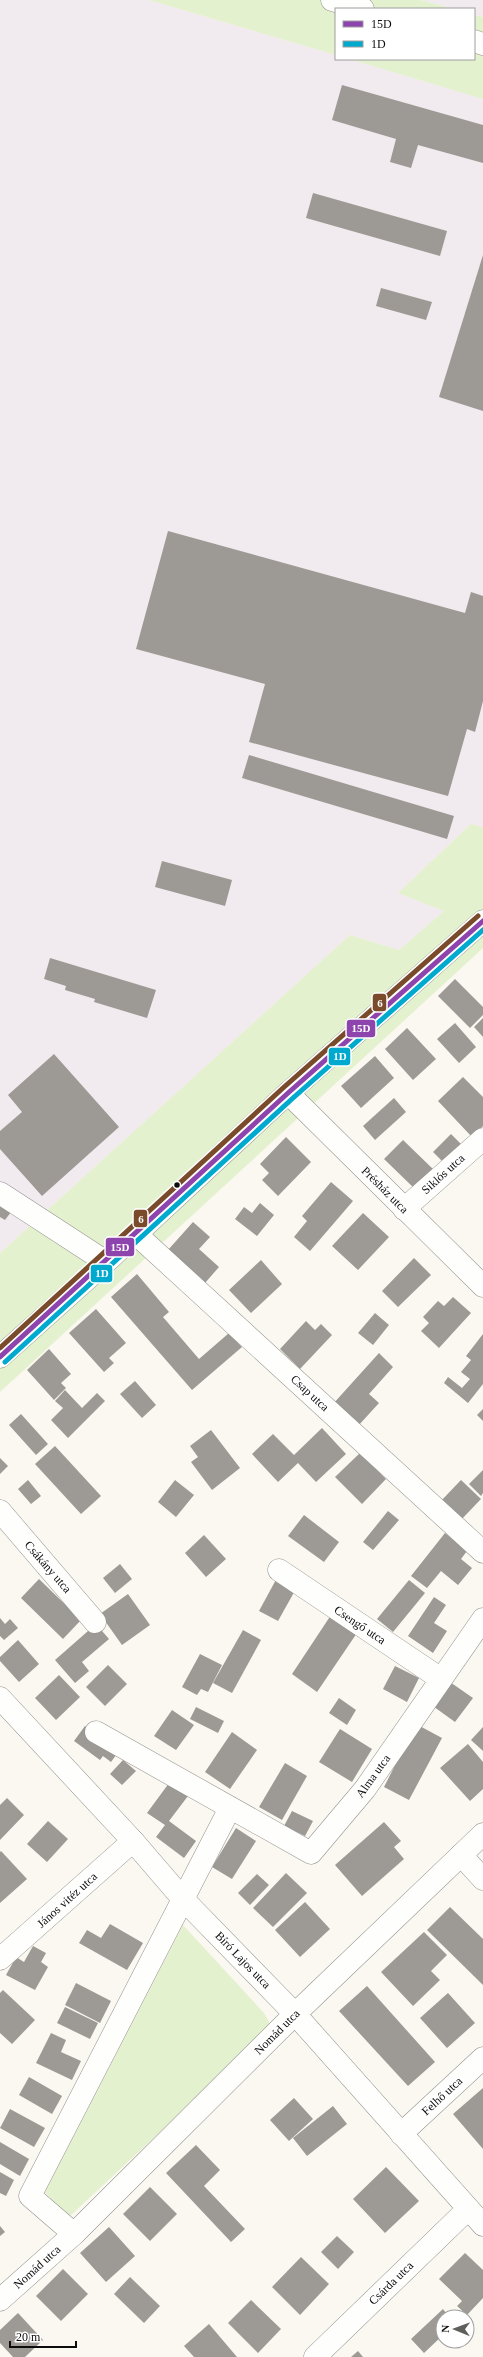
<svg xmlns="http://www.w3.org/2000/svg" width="483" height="2357" font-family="Georgia,serif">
<rect width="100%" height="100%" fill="#faf8f0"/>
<g fill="#f1eaee">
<polygon points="0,0 149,0 336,55 336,59 349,59 483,99 483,827 471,824 398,893 444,911 399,950 350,935 0,1253"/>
<polygon points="421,0 483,0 483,17 474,15 474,9 453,9"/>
</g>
<g fill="#e4f1ce">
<polygon points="149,0 421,0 453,9 336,9 336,55"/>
<polygon points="474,15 483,17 483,99 349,59 474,59"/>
<polygon points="471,824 483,827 483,948 0,1392 0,1253 350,935 399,950 444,911 398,893"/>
<polygon points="183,1925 264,2013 272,2027 68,2218 45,2192"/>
</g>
<g fill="#9d9a96">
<polygon points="342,85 483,125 483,163 418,145 411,168 390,162 396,139 332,120"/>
<polygon points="313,193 447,231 440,256 306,218"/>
<polygon points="483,255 483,411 439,397"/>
<polygon points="381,288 432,302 426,320 376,306"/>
<polygon points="168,531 465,613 471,592 483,596 483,701 475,732 467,729 448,796 249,742 265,684 136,649"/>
<polygon points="249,755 454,816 447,839 242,778"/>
<polygon points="162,861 232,880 225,906 155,887"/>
<polygon points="50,958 156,990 147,1018 94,1002 95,999 65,990 66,986 44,979"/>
<polygon points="455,979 483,1007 483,1015 470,1028 438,996"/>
<polygon points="483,1018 483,1037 474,1027"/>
<polygon points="455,1023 476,1047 459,1063 437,1039"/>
<polygon points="407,1028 436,1059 413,1080 385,1049"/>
<polygon points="54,1054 119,1127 42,1196 0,1149 0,1131 22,1112 8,1095"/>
<polygon points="375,1056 394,1078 361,1108 341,1086"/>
<polygon points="463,1077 483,1097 483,1126 472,1137 438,1101"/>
<polygon points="394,1098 406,1112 375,1140 363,1126"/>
<polygon points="451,1134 463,1146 445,1164 433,1152"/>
<polygon points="286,1137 311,1162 278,1196 262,1180 269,1173 260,1164"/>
<polygon points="403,1140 434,1170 416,1190 384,1159"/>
<polygon points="331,1182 353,1201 310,1251 294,1237 307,1221 302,1216"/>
<polygon points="0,1198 14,1208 5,1220 0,1217"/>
<polygon points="260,1203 274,1215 257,1236 235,1219 244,1207 252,1213"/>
<polygon points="363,1213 389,1237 358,1270 332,1246"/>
<polygon points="193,1222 210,1237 199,1249 219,1267 205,1283 168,1250"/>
<polygon points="414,1258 431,1275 398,1307 382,1291"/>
<polygon points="261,1260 282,1284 251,1313 229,1290"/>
<polygon points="137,1274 169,1312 163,1317 199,1359 229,1333 242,1347 192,1390 111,1297"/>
<polygon points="453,1297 471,1313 439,1348 421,1331 429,1323 423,1317 438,1301 444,1306"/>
<polygon points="96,1309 126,1343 109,1358 114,1363 104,1372 69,1333"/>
<polygon points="375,1313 389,1325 373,1345 358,1333"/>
<polygon points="306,1321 315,1330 321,1324 332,1335 300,1369 280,1349"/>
<polygon points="483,1334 483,1384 468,1403 444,1383 448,1377 462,1388 470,1379 461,1372 471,1360 466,1356"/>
<polygon points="49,1349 71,1374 61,1383 66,1388 54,1400 27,1370"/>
<polygon points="379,1353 393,1367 369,1394 379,1403 358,1426 333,1404"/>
<polygon points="135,1381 156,1405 142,1418 120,1394"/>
<polygon points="65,1390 82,1408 97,1393 105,1401 68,1438 51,1420 63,1408 55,1401"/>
<polygon points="483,1409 483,1421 477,1415"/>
<polygon points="21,1414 48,1444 36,1455 9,1425"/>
<polygon points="322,1428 346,1454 316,1482 298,1463 278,1482 252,1454 273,1434 294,1455"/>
<polygon points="211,1430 240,1468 212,1490 191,1462 198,1457 190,1446"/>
<polygon points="55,1446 101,1496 81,1514 35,1464"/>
<polygon points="360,1453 386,1479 362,1504 335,1477"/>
<polygon points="0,1458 8,1466 0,1474"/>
<polygon points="483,1470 483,1493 481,1496 469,1484"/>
<polygon points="28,1480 41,1496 31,1504 18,1489"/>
<polygon points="175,1480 194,1495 176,1517 158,1502"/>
<polygon points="461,1480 481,1499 459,1522 440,1502"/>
<polygon points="388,1511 399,1520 373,1550 363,1542"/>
<polygon points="304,1515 339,1542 324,1562 288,1536"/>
<polygon points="445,1533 467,1551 461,1559 472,1568 458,1585 441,1571 427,1588 411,1576"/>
<polygon points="204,1535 226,1559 206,1577 185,1553"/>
<polygon points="120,1564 132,1579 115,1593 103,1578"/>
<polygon points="278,1576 297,1587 278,1621 259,1611"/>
<polygon points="39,1579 81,1620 63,1639 21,1598"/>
<polygon points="409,1580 425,1593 393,1632 377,1619"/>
<polygon points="128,1594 150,1625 122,1645 100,1614"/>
<polygon points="434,1597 446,1605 434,1623 447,1631 433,1653 408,1636"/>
<polygon points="333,1612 359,1630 317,1692 292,1674"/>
<polygon points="0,1618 5,1624 10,1619 18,1628 4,1640 0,1636"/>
<polygon points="96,1624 109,1639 82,1662 89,1671 75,1683 55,1660"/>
<polygon points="243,1630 261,1640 232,1693 213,1683"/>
<polygon points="18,1640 39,1664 19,1682 0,1661 0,1657"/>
<polygon points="200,1654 222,1665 208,1692 201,1689 197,1695 182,1687"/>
<polygon points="108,1665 127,1684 105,1706 86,1687"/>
<polygon points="395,1666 419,1678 407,1702 383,1689"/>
<polygon points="59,1675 80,1697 56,1720 35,1698"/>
<polygon points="447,1680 473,1698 455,1722 430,1704"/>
<polygon points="339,1698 356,1710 347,1725 329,1713"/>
<polygon points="196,1707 224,1721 218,1733 190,1719"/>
<polygon points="172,1710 194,1725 176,1750 154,1736"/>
<polygon points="416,1724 442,1738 409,1800 384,1787"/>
<polygon points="85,1726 119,1751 111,1762 103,1756 100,1760 74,1741"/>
<polygon points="483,1727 483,1751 471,1740"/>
<polygon points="340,1729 372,1749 352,1782 319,1762"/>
<polygon points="232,1732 257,1750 230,1789 205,1772"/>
<polygon points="468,1744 483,1762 483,1789 470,1801 440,1768"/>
<polygon points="123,1760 136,1771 122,1785 110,1774"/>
<polygon points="285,1763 307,1776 282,1820 259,1807"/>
<polygon points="172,1779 191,1792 169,1821 196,1841 184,1858 156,1837 165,1825 147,1813"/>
<polygon points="7,1798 24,1815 0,1840 0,1805"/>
<polygon points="292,1811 313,1821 305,1836 284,1826"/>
<polygon points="48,1821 68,1839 47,1862 27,1844"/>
<polygon points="384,1822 401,1841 394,1847 404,1859 362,1896 335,1865"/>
<polygon points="236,1828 256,1841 232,1879 212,1867"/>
<polygon points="1,1851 27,1879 0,1903 0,1852"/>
<polygon points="286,1873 307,1893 273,1927 253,1908"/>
<polygon points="257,1874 269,1885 250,1905 238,1893"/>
<polygon points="305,1902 330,1929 300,1957 275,1930"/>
<polygon points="450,1907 483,1939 483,1985 427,1930"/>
<polygon points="110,1924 143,1943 127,1970 79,1943 87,1930 101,1938"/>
<polygon points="424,1932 447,1955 431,1971 440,1980 413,2006 381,1972"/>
<polygon points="33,1946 46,1953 41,1962 48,1967 35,1990 6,1975 16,1957 24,1962"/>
<polygon points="76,1983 111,2001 100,2023 65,2005"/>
<polygon points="367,1986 435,2062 408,2086 339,2011"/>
<polygon points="3,1990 35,2020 12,2044 0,2033 0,1993"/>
<polygon points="448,1993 475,2023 447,2048 420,2018"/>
<polygon points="65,2007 98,2023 90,2039 57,2023"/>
<polygon points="51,2033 66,2040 61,2052 81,2061 72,2080 36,2063"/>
<polygon points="29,2077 62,2096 52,2114 19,2095"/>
<polygon points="483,2088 483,2149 453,2114"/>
<polygon points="294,2098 313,2119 289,2141 270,2120"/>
<polygon points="333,2106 347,2124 307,2156 293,2138"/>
<polygon points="10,2109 45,2128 34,2147 0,2128"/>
<polygon points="0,2142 29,2159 20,2176 0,2164"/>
<polygon points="196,2145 220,2170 204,2186 245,2229 231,2242 166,2173"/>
<polygon points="386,2167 419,2201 385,2233 353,2199"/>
<polygon points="0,2172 14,2180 6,2196 0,2193"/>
<polygon points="150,2187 177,2214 150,2241 123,2214"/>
<polygon points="0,2226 5,2232 0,2236"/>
<polygon points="109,2227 135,2256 106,2282 80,2253"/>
<polygon points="337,2236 354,2252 338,2269 321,2252"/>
<polygon points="465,2253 483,2270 483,2298 467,2315 457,2306 462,2301 439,2279"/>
<polygon points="301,2257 329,2284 300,2315 272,2287"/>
<polygon points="63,2269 88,2294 61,2321 36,2296"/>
<polygon points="130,2277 160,2306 144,2323 114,2294"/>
<polygon points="251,2300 281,2329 258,2353 228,2323"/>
<polygon points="443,2309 449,2317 443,2317 443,2335 424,2353 411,2339"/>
<polygon points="18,2313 43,2340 25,2357 13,2357 0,2343 0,2330"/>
<polygon points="209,2324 237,2357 194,2357 184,2346"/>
<polygon points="358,2351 363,2357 351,2357"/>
</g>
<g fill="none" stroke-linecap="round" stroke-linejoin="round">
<g stroke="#93928f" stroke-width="23">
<g id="minor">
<polyline points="332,0 363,9"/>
<polyline points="474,41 483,44"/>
<polyline points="288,1093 483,1286"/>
<polyline points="0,1193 106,1262"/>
<polyline points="404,1209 483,1139"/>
<polyline points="136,1234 483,1552"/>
<polyline points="0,1357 106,1262 288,1093 483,921"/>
<polyline points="0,1511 95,1622"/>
<polyline points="279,1570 441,1679"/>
<polyline points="0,1698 133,1841 182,1898 295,2014 483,2225"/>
<polyline points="96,1732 311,1853 365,1789 483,1619"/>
<polyline points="461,1855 483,1879"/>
<polyline points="0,1959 133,1841"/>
<polyline points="401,2134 483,2058"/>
<polyline points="74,2234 30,2196 230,1808"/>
<polyline points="0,2300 74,2234 295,2014 483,1834"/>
<polyline points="315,2357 468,2209"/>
</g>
</g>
<use href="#minor" stroke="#fefefd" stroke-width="22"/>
<g stroke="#fff" stroke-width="8">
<polyline id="bus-1" points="0,1357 288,1093 483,921"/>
</g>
<g stroke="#fff" stroke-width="8">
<polyline id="bus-2" points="5,1362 293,1098 483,930"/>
</g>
<g stroke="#fff" stroke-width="8">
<polyline id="bus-3" points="0,1348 283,1088 478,916"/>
</g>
<use href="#bus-1" stroke="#8e44ad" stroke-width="5"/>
<use href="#bus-2" stroke="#00a9ce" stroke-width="5"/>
<use href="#bus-3" stroke="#7a4b2a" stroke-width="5"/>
</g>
<circle fill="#0c0c0c" stroke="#fff" stroke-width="1.5" cx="177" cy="1185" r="3.5"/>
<g text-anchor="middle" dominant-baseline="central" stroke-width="4" stroke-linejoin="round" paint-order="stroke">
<g font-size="12" fill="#0c0c0c" stroke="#fff">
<text transform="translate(443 1174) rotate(-42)">Siklós utca</text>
<text transform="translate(385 1190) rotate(45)">Présház utca</text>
<text transform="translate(310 1393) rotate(43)">Csap utca</text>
<text transform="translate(48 1567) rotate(49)">Csákány utca</text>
<text transform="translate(360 1625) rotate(34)">Csengő utca</text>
<text transform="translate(373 1776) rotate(-54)">Alma utca</text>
<text transform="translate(67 1900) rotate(-42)">János vitéz utca</text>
<text transform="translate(243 1960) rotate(46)">Bíró Lajos utca</text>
<text transform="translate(277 2032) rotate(-45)">Nomád utca</text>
<text transform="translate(442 2096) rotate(-43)">Felhő utca</text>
<text transform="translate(37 2267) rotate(-42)">Nomád utca</text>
<text transform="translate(391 2283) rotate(-44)">Csárda utca</text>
</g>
</g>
<g stroke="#fff" stroke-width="1.5">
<rect x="372" y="993" width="15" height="19" rx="4" fill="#7a4b2a"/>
<rect x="346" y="1019" width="30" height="19" rx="4" fill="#8e44ad"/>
<rect x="328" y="1047" width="23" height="19" rx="4" fill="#00a9ce"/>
<rect x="133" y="1209" width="15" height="19" rx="4" fill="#7a4b2a"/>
<rect x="105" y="1237" width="30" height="20" rx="4" fill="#8e44ad"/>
<rect x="90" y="1264" width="23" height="19" rx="4" fill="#00a9ce"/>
</g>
<g font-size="11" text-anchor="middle" font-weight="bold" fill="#fff">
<text x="380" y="1007">6</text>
<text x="361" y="1032">15D</text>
<text x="340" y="1060">1D</text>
<text x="141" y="1223">6</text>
<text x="120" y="1251">15D</text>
<text x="102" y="1277">1D</text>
</g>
<rect x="335" y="8" width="140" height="52" fill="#ffffff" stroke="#9e9e9e"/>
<rect x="343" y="21" width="20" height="6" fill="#8e44ad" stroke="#9e9e9e"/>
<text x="371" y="28" font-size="12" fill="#0c0c0c">15D</text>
<rect x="343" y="41" width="20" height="6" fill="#00a9ce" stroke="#9e9e9e"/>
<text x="371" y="48" font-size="12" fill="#0c0c0c">1D</text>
<g transform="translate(455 2329) rotate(271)"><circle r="19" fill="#ffffff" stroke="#9e9e9e"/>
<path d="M0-3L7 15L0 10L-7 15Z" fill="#5f5f5c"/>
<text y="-6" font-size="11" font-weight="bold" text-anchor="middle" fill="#0c0c0c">N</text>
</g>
<path d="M10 2341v6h66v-6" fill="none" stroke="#0c0c0c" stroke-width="2"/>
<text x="16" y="2341" font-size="12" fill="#0c0c0c" stroke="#ffffff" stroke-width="3" paint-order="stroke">20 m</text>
</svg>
